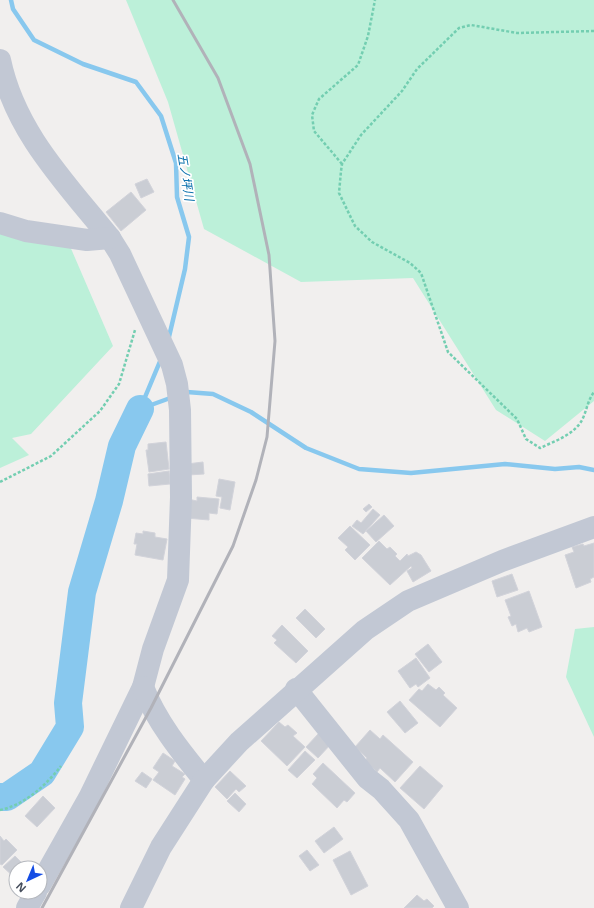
<svg xmlns="http://www.w3.org/2000/svg" width="594" height="908" font-family="'Open Sans','Noto Sans JP',sans-serif">
<rect width="100%" height="100%" fill="#f1efee"/>
<g fill="#bcf0d9">
<polygon points="126,0 594,0 594,401 545,441 496,410 413,278 301,282 204,229 168,102"/>
<polygon points="0,216 63,230 113,346 31,434 12,438 29,455 0,468"/>
<polygon points="594,627 594,737 566,677 575,629"/>
</g>
<g fill="none" stroke-linecap="round" stroke-linejoin="round">
<g stroke="#88c8ee" stroke-width="4.5">
<polyline points="11,0 13,9 34,40 83,64 136,82 161,116 176,163 177,197 189,237 185,269 168,341"/>
<polyline points="183,393 187,392 213,394 251,412 306,448 359,469 411,473 505,464 555,469 579,467 594,470"/>
<polyline points="140,409 161,359"/>
<polyline points="140,409 173,397"/>
</g>
<polyline stroke="#88c8ee" stroke-width="28" points="0,797 7,797 42,773 70,727 68,703 82,592 109,501 122,446 140,409"/>
</g>
<g fill="#cacdd4" stroke="#d2d3da">
<polygon points="147,179 154,192 141,198 135,184"/>
<polygon points="131,192 146,210 121,231 106,212"/>
<polygon points="166,442 169,469 149,472 146,450 148,450 148,444"/>
<polygon points="203,462 204,474 188,475 187,464"/>
<polygon points="169,471 170,484 149,486 148,474"/>
<polygon points="219,479 235,482 230,510 220,508 222,497 216,496"/>
<polygon points="197,497 219,499 217,514 209,513 209,520 186,518 188,499 197,501"/>
<polygon points="369,504 372,507 366,512 363,509"/>
<polygon points="373,509 380,515 363,534 352,526 357,520 361,523"/>
<polygon points="384,515 394,526 376,542 366,531"/>
<polygon points="350,526 370,545 355,560 345,550 348,547 338,538"/>
<polygon points="143,531 155,533 155,537 167,539 163,560 135,555 137,544 134,544 136,533 143,534"/>
<polygon points="379,541 387,549 390,547 397,554 395,556 400,561 407,554 408,556 416,552 421,555 431,571 413,582 407,571 412,568 411,566 390,585 362,558"/>
<polygon points="594,543 594,577 590,579 591,582 576,588 565,555 574,552 572,547 583,544 584,546"/>
<polygon points="512,574 518,590 497,597 492,581"/>
<polygon points="529,591 542,627 529,632 527,628 518,632 516,624 512,626 508,617 511,616 505,600"/>
<polygon points="305,609 325,629 316,638 296,618"/>
<polygon points="282,625 308,651 296,663 274,643 277,640 272,636"/>
<polygon points="428,644 442,662 429,672 415,654"/>
<polygon points="416,658 430,678 418,687 416,684 410,688 398,671"/>
<polygon points="428,684 436,690 439,687 445,693 443,695 457,708 440,727 409,700 419,689 422,691"/>
<polygon points="400,701 418,723 405,733 387,712"/>
<polygon points="279,722 285,727 288,725 297,733 293,736 305,747 287,766 261,741"/>
<polygon points="370,730 380,739 383,735 413,762 395,782 380,768 377,772 365,761 367,758 355,747"/>
<polygon points="319,733 331,744 318,758 306,747"/>
<polygon points="305,751 315,760 297,778 288,770"/>
<polygon points="163,753 175,761 172,766 185,774 182,777 185,779 175,795 153,780 159,772 153,768"/>
<polygon points="323,763 355,793 347,802 344,800 337,808 312,784 317,778 313,774"/>
<polygon points="420,766 443,786 424,809 400,788"/>
<polygon points="230,771 246,786 239,792 236,789 227,799 215,787"/>
<polygon points="142,772 152,779 146,788 135,781"/>
<polygon points="235,793 246,804 239,812 227,801"/>
<polygon points="43,796 55,808 37,827 25,816"/>
<polygon points="334,827 343,839 324,853 315,841"/>
<polygon points="0,836 4,841 6,839 17,850 2,865 0,864"/>
<polygon points="307,850 319,865 310,871 299,856"/>
<polygon points="350,851 368,886 351,895 333,860"/>
<polygon points="15,856 25,866 16,868 16,875 14,877 3,867"/>
<polygon points="417,895 424,901 427,899 434,906 432,908 404,908"/>
</g>
<g fill="none" stroke-linecap="round" stroke-linejoin="round">
<g stroke="#73ceb1" stroke-width="2.5" stroke-dasharray="3 2" stroke-linecap="butt">
<path d="M594 31 517 33 471 25 459 28 417 69 402 91 361 135 342 164 341 171 339 193 355 226 372 242 410 263 421 273 448 352 517 419 526 439 540 448C555 441 576 434 583 418 587 409 588 400 594 392"/>
<polyline points="342,164 314,131 312,115 319,99 358,65 368,36 375,0"/>
<polyline points="0,482 51,456 100,411 119,384 135,330"/>
<path d="M0 810C25 805 46 785 61 766"/>
</g>
<g stroke="#c2c8d4" stroke-width="22">
<path d="M0 60C15 132 65 182 110 238L120 254 172 365 177 384 180 410 181 497 178 580 153 649 143 687 89 798 40 885"/>
<polyline points="0,223 26,231 87,240 110,238"/>
<path d="M143 687C156 721 181 752 204 780"/>
<polyline points="296,689 367,778 381,789 409,820 458,908"/>
<polyline points="27,908 36,892"/>
<polyline points="131,908 161,847 204,780 239,742 365,630 408,601 502,561 594,527"/>
</g>
<polyline stroke="#b1b2b9" stroke-width="3" points="42,908 151,708 233,546 256,480 267,437 275,341 269,255 250,164 218,78 173,0"/>
</g>
<g text-anchor="middle" dominant-baseline="central" stroke-width="3.5" stroke-linejoin="round" paint-order="stroke">
<g font-size="12" font-style="italic" fill="#096fac" stroke="#fff">
<text transform="translate(186 177) rotate(81)">五ノ坪川</text>
</g>
</g>
<g transform="translate(28 880) rotate(224)"><circle r="19" fill="#ffffff" stroke="#b5b8be"/>
<path d="M0-3L7 15L0 10L-7 15Z" fill="#154de4"/>
<text y="-6" font-size="11" font-weight="bold" text-anchor="middle" fill="#464e5c">N</text>
</g>
</svg>
